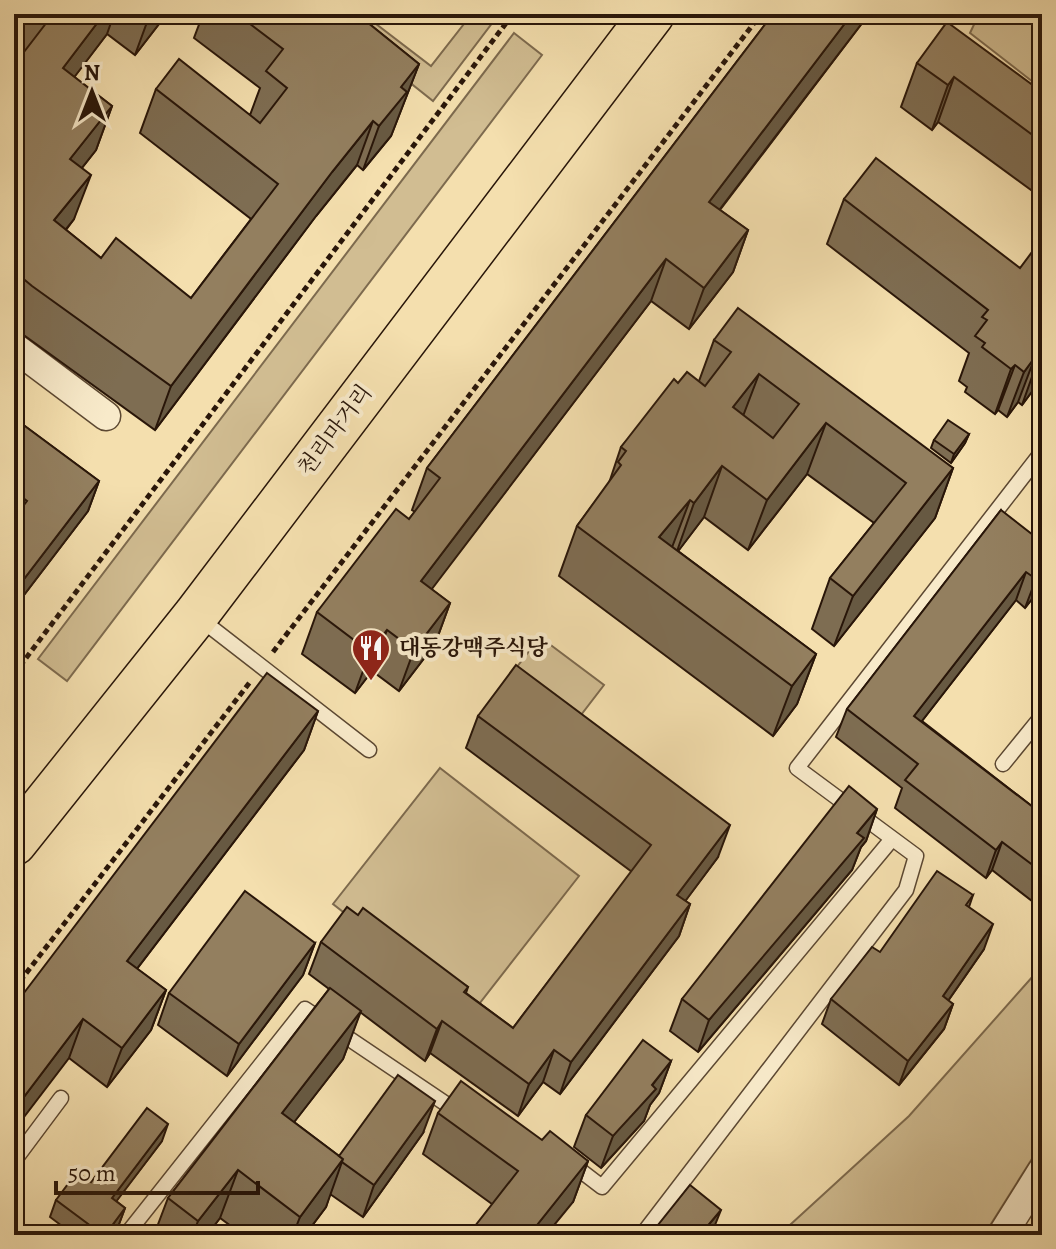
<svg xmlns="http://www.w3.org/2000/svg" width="1056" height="1249" font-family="Alegreya,'Noto Serif KR',serif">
<rect width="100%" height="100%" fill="#f4dfae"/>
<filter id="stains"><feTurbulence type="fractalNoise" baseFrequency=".0025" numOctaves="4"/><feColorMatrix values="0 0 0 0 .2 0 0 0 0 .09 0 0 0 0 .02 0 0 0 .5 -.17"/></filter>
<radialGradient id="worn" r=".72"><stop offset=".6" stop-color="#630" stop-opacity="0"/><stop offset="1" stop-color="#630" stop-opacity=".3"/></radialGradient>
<g fill="#d1bd92" stroke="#7d6a4e" stroke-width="2">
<polygon points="348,14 363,14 431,66 471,15 499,14 433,101 339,26"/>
<polygon points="979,14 1042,14 1042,89 970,33"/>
<polygon points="514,33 542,55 67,681 38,659"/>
<polygon points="540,637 604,685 574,724 510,676"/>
<polygon points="440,768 579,876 472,1013 333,904"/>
<polygon points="1042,966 1042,1143 984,1235 779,1235 909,1116"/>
</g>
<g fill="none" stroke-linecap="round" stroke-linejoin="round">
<g stroke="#5c4832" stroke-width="17">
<g id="lane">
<polyline points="199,618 369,750"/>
<polyline points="1003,764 1042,716"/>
<polyline points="14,1161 61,1098"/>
<polyline points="568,1161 602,1187 892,839"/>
<polyline points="126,1235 305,1009 461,1114"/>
<polyline points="642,1235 906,890 916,856 797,768 1042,452"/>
</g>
</g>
<g stroke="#5c4832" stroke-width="31">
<g id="street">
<polyline points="14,347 106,416"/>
<polyline points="1002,1235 1042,1171"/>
</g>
</g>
<g stroke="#291609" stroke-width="47">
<polyline id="primary" points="14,843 196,615 652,14"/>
</g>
<g stroke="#291609" stroke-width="5" stroke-dasharray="6 4" stroke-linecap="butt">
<polyline points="273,652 761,14"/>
<polyline points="14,674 513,14"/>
<polyline points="14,989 250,682"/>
</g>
<use href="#lane" stroke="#f8eaca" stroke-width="14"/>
<use href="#street" stroke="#f8eaca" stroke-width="28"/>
<use href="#primary" stroke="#f4dfae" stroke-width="44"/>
</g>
<g fill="#7e6d52" stroke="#291609" stroke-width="2">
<polygon points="14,14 164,14 162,20 135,55 107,34 74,77 112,106 96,150 82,168 74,219 66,230 101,258 191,298 251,219 140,133 156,89 250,115 260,88 194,38 203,14 357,14 419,64 391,136 363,170 357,165 316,216 155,430 14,328 14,65 20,58 14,54"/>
<polygon points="773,14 869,14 720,210 748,230 733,272 689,329 651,301 431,589 450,603 435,644 399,691 372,671 355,693 302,654 317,612 409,519 415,512 412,510 427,468"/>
<polygon points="917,63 1042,92 1042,198 938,122 932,130 901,107"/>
<polygon points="844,199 1020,268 1036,255 1042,247 1042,378 1022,405 1018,402 1007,417 998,410 995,414 965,392 967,387 959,381 969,353 827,244"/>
<polygon points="714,340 953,468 935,518 834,646 812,629 830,578 874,523 807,474 748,550 704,517 678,551 816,654 797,704 773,736 559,576 577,526 609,483 621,447 678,383 699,381"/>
<polygon points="14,418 99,481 88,511 14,608"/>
<polygon points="969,434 965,443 951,463 931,448 934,440"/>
<polygon points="1001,510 1042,586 1025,608 1016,600 922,721 1042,814 1041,908 992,870 986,878 895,808 902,788 836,737 847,709"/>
<polygon points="318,711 304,750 137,969 166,990 151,1030 107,1087 69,1058 14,1006"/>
<polygon points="478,716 718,857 685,901 690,904 679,936 560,1094 543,1082 518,1116 430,1053 425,1061 360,1012 343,1059 294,1122 339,1156 423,1133 363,1217 330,1194 326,1207 305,1235 243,1235 220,1218 207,1235 154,1235 168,1198 329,989 309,974 321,942 358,915 468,987 466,993 513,1028 632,872 466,748"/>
<polygon points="877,809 866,841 861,847 852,870 698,1052 670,1031 682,999"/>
<polygon points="973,895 969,907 984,949 948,1001 953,1004 944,1029 899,1085 822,1024 831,999 880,952"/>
<polygon points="315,943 303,975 227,1076 158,1025 169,993"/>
<polygon points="671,1061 659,1093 650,1105 644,1121 601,1168 574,1147 586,1115"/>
<polygon points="438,1113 542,1140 588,1161 573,1202 492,1204 423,1154"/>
<polygon points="162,1141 116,1201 125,1208 119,1224 111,1235 74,1235 50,1217 56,1200 91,1182"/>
</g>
<g fill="#675942" stroke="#291609" stroke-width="2">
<polygon points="104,14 114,14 107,34 47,113 63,68"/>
<polygon points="150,14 164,14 162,20 135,55"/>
<polygon points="852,14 869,14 694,243 709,202"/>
<polygon points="419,64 391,136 363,170 379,126 401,87"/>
<polygon points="954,77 938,122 932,130 948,85"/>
<polygon points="112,106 96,150 54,203 70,159"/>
<polygon points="373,121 357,165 316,216 155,430 171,386 332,172"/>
<polygon points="91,175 74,219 38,264 54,220"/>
<polygon points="748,230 733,272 689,329 704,288"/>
<polygon points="666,259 651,301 406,623 421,581"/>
<polygon points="1042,355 1042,378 1022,405 1038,360"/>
<polygon points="1035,357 1018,402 1007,417 1024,372"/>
<polygon points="1015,365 998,410 995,414 1011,369"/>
<polygon points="759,374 740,424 733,407"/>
<polygon points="826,423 807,474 748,550 767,500"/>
<polygon points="969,434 965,443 951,463 954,454"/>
<polygon points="722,466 704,517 676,554 694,503"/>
<polygon points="953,468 935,518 834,646 853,596"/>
<polygon points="99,481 88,511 14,608 14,592"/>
<polygon points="690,500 671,550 659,537"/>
<polygon points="1042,571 1042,586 1025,608 1036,579"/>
<polygon points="1026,572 1016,600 904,744 914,716"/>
<polygon points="450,603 435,644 399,691 414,650"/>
<polygon points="387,630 372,671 355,693 370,652"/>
<polygon points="816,654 797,704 773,736 792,686"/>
<polygon points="318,711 304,750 113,1000 127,961"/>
<polygon points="877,809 866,841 861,847 852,870 698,1052 709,1020 857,833"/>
<polygon points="730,825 718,857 666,927 677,895"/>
<polygon points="1002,842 992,870 986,878 996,850"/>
<polygon points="690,904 679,936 560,1094 571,1062"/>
<polygon points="993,924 984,949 934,1021 943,996"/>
<polygon points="315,943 303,975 227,1076 239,1044"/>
<polygon points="166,990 151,1030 107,1087 122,1048"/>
<polygon points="953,1004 944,1029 899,1085 908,1061"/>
<polygon points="361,1011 343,1059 264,1161 282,1113"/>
<polygon points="83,1019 69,1058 14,1130 14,1110"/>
<polygon points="442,1021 430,1053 425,1061 437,1029"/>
<polygon points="554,1050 543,1082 518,1116 529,1084"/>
<polygon points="671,1061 659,1093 650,1105 644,1121 601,1168 613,1136"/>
<polygon points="435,1101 423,1133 363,1217 374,1185"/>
<polygon points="168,1124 162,1141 106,1215 112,1198"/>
<polygon points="343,1159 326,1207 305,1235 293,1235 300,1217"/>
<polygon points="588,1161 573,1202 546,1235 529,1235"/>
<polygon points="238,1170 220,1218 207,1235 193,1235 198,1221"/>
<polygon points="125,1208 119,1224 111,1235 105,1235"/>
<polygon points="721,1210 711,1235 700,1235"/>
</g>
<g fill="#937f5f" stroke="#291609" stroke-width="2" fill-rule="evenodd">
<polygon points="36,14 104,14 63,68 112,106 70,159 91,175 54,220 101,258 116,238 191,298 278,184 156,89 179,59 260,123 287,88 266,71 283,49 237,14 357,14 419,64 401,87 407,92 379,126 373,121 332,172 171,386 32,286 14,271 14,65 47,22"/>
<polygon points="773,14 852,14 709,202 748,230 704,288 666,259 421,581 450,603 414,650 387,630 370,652 317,612 396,509 409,519 440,478 427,468"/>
<polygon points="947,22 1042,92 1042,142 954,77 948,85 917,63"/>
<polygon points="876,158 1020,268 1032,252 1036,255 1042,247 1042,355 1038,360 1035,357 1024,372 1015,365 1011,369 982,347 985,343 975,336 987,320 982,317 988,310 844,199"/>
<path d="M738 308 953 468 853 596 830 578 906 483 826 423 767 500 722 466 694 503 690 500 659 537 816 654 792 686 577 526 621 465 618 462 626 451 621 447 674 379 678 383 687 372 705 386 731 352 714 340ZM759 374 799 404 773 438 733 407Z"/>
<polygon points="14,418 99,481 14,592 14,518 27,501 14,491"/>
<polygon points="948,420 969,434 954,454 934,440"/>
<polygon points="1001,510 1042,542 1042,571 1036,579 1026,572 914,716 1042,814 1042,872 1002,842 996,850 905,780 918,764 847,709"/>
<polygon points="516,665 730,825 677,895 690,904 571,1062 554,1050 529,1084 442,1021 437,1029 321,942 347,907 358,915 363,908 468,987 464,992 513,1028 651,845 478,716"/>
<polygon points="267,673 318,711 127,961 166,990 122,1048 83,1019 14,1110 14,1006"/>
<polygon points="849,786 877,809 857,833 864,838 709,1020 682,999"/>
<polygon points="937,871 973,895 966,905 993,924 943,996 953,1004 908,1061 831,999 872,947 880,952"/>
<polygon points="245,891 315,943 239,1044 169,993"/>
<polygon points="330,988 361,1011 282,1113 343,1159 300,1217 238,1170 198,1221 168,1198"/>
<polygon points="643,1040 671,1061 652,1085 656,1089 613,1136 586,1115"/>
<polygon points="398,1075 435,1101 374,1185 342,1162 343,1159 339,1156"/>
<polygon points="461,1081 542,1140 550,1131 588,1161 529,1235 468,1235 518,1171 438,1113"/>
<polygon points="147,1108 168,1124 112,1198 125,1208 105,1235 103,1235 56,1200 77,1172 91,1182"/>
<polygon points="690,1185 721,1210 700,1235 650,1235"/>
</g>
<defs>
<g id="restaurant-pin" transform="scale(2)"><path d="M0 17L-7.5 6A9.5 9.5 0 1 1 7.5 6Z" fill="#8f2418" stroke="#f8eaca"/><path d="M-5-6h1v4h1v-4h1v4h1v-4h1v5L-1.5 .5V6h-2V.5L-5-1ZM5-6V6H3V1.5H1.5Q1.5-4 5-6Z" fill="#fff"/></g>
</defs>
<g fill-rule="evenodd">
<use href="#restaurant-pin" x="371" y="648"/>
</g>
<g text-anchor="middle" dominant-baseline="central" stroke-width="8" stroke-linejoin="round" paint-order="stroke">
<g font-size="22" fill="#291609" stroke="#f8eaca">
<text transform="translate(335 430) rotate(-53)">천리마거리</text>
</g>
<g font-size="22" font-weight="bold" fill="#291609" stroke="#f8eaca" text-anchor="start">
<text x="399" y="648">대동강맥주식당</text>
</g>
</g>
<rect width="1056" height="1249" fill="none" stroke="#f4dfae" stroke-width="48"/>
<rect x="16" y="16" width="1024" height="1217" fill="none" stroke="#291609" stroke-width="4"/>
<rect x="24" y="24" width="1008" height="1201" fill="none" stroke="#291609" stroke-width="2"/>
<g transform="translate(92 92)" stroke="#f8eaca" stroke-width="6" paint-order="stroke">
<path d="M0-6L14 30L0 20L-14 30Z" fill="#291609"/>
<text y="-12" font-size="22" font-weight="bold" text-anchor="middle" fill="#291609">N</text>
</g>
<path d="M56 1181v12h202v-12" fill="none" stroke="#291609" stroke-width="4"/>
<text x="68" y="1181" font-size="24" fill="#291609" stroke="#f8eaca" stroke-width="6" paint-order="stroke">50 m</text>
<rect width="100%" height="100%" filter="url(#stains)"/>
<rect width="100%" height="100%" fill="url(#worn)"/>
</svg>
